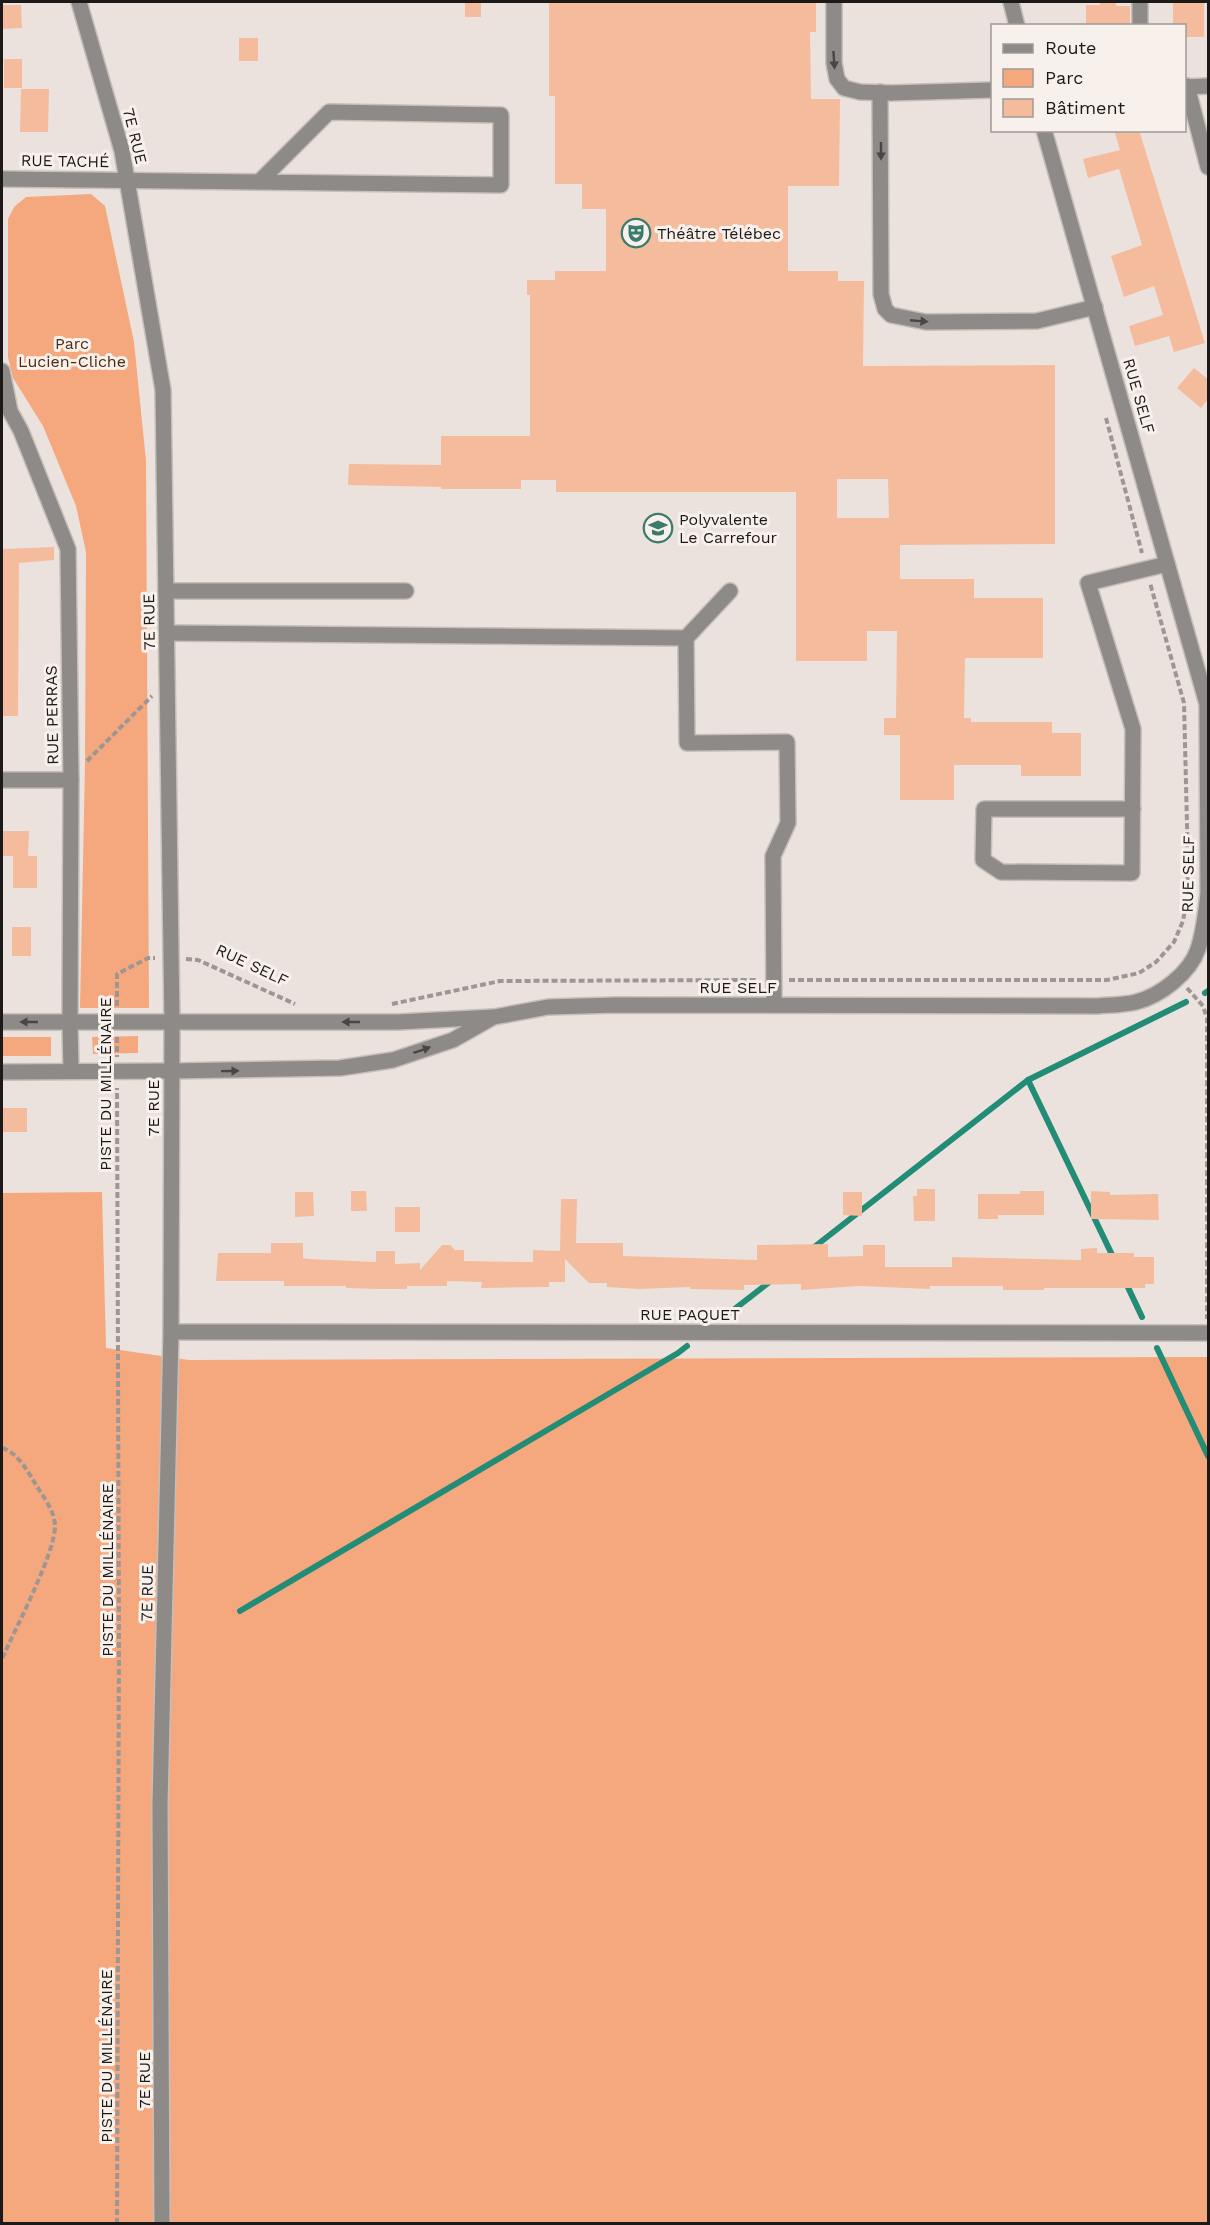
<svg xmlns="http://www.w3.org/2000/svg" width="1210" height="2225" font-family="'Work Sans',sans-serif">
<rect width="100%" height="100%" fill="#ebe2de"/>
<g fill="#f5a87e">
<polygon points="91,194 105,206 134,342 146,461 149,1008 80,1008 85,764 86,552 76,506 43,426 13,378 8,357 8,219 14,207 26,197"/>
<polygon points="138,1036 138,1053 93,1054 92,1037"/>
<rect x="2" y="1037" width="49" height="19"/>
<polygon points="102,1192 106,1348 189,1360 1208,1357 1208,2223 2,2223 2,1193"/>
</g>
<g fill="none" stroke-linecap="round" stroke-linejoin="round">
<g stroke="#228c76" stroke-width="6">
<polyline points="1205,993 1208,991"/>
<polyline points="1028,1080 1115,1261"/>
<polyline points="813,1248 1028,1080 1186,1002"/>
<polyline points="1125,1281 1142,1317"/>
<polyline points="723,1318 772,1280"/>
<polyline points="1157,1348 1208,1456"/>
<polyline points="240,1611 678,1353 687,1346"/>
</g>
</g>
<g fill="#f4bc9d" fill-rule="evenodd">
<rect x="465" y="2" width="16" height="15"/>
<path d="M549 2H816V32H810L811 99H840L839 186H788V271H838V281H864L863 366 1055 365V544L900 545V579H974V598H1043V658H965L964 718H971V722H1052V733H1081V776H1021V765H954V800H900V735H884V718H896L897 631H867V661H796V492H556V480H521V489H441V487L348 485 349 464 441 465V436H530V295H527V280H555V271H606V209H582V184H555V96H549ZM837 479H888L889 518H837Z"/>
<polygon points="1100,2 1116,2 1116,6 1130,6 1130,26 1086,26 1086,5 1100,5"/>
<polygon points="1173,2 1204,2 1204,37 1185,37 1185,26 1173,26"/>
<polygon points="2,5 21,5 22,28 2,29"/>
<rect x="239" y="38" width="19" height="23"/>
<rect x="4" y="59" width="18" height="29"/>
<polygon points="21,89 49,89 48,132 20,132"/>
<polygon points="1114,130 1139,130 1205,343 1174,352 1169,336 1135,346 1129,326 1163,315 1154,286 1124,297 1111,256 1142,245 1119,169 1088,178 1083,159 1120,150"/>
<polygon points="1194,368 1209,380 1209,398 1201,408 1177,388"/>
<polygon points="54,547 54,560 19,563 18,716 2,716 2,549"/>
<polygon points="2,831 29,831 28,856 37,856 37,888 13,888 13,856 2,856"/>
<rect x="12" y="927" width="19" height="29"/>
<rect x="2" y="1108" width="25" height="24"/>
<polygon points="917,1189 935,1189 935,1221 914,1221 913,1196 917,1196"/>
<polygon points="351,1191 366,1191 367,1211 351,1211"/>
<polygon points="1020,1191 1044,1191 1044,1215 998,1215 998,1219 978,1219 978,1194 1020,1194"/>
<polygon points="1091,1191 1110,1192 1110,1195 1158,1194 1159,1220 1091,1219"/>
<polygon points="295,1192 313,1192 314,1216 295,1217"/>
<polygon points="843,1192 862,1192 862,1216 843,1215"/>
<polygon points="561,1199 577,1199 576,1243 623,1243 623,1256 757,1260 757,1245 828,1244 828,1257 863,1256 863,1245 885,1245 885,1267 952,1267 952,1257 1081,1260 1081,1249 1097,1248 1097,1253 1134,1253 1134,1257 1154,1257 1154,1284 1145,1284 1145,1288 1044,1288 1044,1290 1003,1290 1003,1286 930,1286 930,1289 859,1286 801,1290 801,1284 744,1285 744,1290 690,1289 690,1287 639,1289 607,1287 607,1283 589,1283 565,1259 565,1282 549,1282 549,1287 481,1288 482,1282 447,1281 447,1286 407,1286 407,1289 378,1289 346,1288 346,1286 284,1286 284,1281 216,1281 218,1253 271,1253 271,1243 303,1243 303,1258 308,1259 376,1262 376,1251 395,1251 395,1264 420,1263 420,1270 442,1245 450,1245 455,1250 464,1250 464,1261 533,1262 533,1250 560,1251"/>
<rect x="395" y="1207" width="25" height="25"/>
</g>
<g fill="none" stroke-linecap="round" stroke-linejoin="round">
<g stroke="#c6beba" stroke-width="18">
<g id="minor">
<polyline points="79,2 122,151 163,390 172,1022 171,1332 160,1804 162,2224"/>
<polyline points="834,2 834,63 837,79 844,88 860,92 891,93 992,90"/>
<polyline points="1011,2 1017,26"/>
<polyline points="1140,26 1140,2"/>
<polyline points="1187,86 1208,167"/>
<polyline points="1184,87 1208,86"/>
<polyline points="880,92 881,294 885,309 891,315 926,322 1037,321 1095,307"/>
<polyline points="2,179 501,185 501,115 329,112 259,182"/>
<polyline points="2,371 10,411 21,431 68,549 71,780 70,1022 71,1071"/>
<polyline points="166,591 406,591"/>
<polyline points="167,633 686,638 730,591"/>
<polyline points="686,638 687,743 787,742 788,823 773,856 774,1005"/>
<polyline points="2,780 71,780"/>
<polyline points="1133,809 984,809 983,860 1001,872 1132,873 1133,729 1088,583 1167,564"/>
<path d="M2 1022H398L494 1017 548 1007 616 1005 1098 1006C1110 1005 1124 1005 1136 1002 1160 996 1190 973 1198 949 1204 931 1206 912 1208 893L1207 704 1044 130"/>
<polyline points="2,1072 171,1071 340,1068 393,1060 453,1040 490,1019"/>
<polyline points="171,1332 1208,1333"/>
</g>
</g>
<g stroke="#9d9693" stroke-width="4" stroke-dasharray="6 3" stroke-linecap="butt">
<polyline points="1106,418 1142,553"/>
<polyline points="87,761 152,696"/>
<polyline points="186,959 198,960 295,1004"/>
<polyline points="789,980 1107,980 1139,973 1156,962 1174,942 1183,921 1187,897 1188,865 1184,703 1150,583"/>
<polyline points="1187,988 1203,1006 1207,1018 1207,1319"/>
<polyline points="392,1004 500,981 757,980"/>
<polyline points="117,1006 117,974 148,958 155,958"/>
<polyline points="117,1037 117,1057"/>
<path d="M2 1448C16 1452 26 1468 33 1480 41 1494 55 1510 55 1526 55 1554 15 1629 2 1659"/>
<polyline points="117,2224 119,1635 117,1088"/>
</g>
<use href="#minor" stroke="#8d8a88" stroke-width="15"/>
</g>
<defs><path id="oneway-solid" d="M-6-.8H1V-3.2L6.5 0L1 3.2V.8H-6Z" transform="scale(1.5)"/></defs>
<g fill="#494645">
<use href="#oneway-solid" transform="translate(834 60) rotate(86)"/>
<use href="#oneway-solid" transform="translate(881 151) rotate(90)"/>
<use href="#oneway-solid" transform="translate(919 321) rotate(5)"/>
<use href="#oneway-solid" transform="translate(29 1022) rotate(180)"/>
<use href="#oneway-solid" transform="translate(351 1022) rotate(-180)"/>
<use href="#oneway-solid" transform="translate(422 1050) rotate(-19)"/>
<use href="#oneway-solid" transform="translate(230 1071) rotate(-1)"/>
</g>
<defs>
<g id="theatre-ring" transform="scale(1.5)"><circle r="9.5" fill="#f8f0eb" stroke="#3a7b6b" stroke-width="1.5"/><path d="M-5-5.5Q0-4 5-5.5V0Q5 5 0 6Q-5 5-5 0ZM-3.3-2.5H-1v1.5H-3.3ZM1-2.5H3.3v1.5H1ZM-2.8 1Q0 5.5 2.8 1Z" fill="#3a7b6b"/></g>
<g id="school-ring" transform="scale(1.5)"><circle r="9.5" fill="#f8f0eb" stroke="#3a7b6b" stroke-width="1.5"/><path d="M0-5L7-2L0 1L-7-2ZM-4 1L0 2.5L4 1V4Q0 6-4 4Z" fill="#3a7b6b"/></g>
</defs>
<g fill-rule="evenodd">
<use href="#theatre-ring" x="636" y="233"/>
<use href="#school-ring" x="658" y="528"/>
</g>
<g text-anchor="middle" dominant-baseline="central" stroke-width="6" stroke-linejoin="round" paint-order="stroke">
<g font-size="16" fill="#1c1918" stroke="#f8f0eb">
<text transform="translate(135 136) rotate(76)">7E RUE</text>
<text transform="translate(65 161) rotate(1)">RUE TACHÉ</text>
<text transform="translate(1139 396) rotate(74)">RUE SELF</text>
<text transform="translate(149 622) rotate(-91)">7E RUE</text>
<text transform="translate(52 715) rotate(-91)">RUE PERRAS</text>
<text transform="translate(1188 874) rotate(-89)">RUE SELF</text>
<text transform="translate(252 965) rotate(25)">RUE SELF</text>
<text x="738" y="987">RUE SELF</text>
<text transform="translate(105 1084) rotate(-90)">PISTE DU MILLÉNAIRE</text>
<text transform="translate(153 1108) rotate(-90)">7E RUE</text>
<text x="690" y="1314">RUE PAQUET</text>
<text transform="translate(107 1570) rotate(-90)">PISTE DU MILLÉNAIRE</text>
<text transform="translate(147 1593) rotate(-89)">7E RUE</text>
<text transform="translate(106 2056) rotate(-90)">PISTE DU MILLÉNAIRE</text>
<text transform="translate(144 2080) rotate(-90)">7E RUE</text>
</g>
<g font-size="16" fill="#1c1918" stroke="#f8f0eb" text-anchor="start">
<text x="657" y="233">Théâtre Télébec</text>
<text x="679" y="519">Polyvalente<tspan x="679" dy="18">Le Carrefour</tspan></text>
</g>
<g font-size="16" fill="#4e2a14" stroke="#f8f0eb">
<text x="72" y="343">Parc<tspan x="72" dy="18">Lucien-Cliche</tspan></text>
</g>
</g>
<rect width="1210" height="2225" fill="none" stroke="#1c1918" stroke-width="6"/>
<rect x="991" y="24" width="195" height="108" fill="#f8f0eb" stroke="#a09a97" stroke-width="1.5"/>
<rect x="1003" y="44" width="30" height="9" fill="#8d8a88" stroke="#a09a97" stroke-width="1.5"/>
<text x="1045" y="54" font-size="18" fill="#1c1918">Route</text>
<rect x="1003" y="69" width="30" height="18" fill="#f5a87e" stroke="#a09a97" stroke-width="1.5"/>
<text x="1045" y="84" font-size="18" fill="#1c1918">Parc</text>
<rect x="1003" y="99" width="30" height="18" fill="#f4bc9d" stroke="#a09a97" stroke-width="1.5"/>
<text x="1045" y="114" font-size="18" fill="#1c1918">Bâtiment</text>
</svg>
